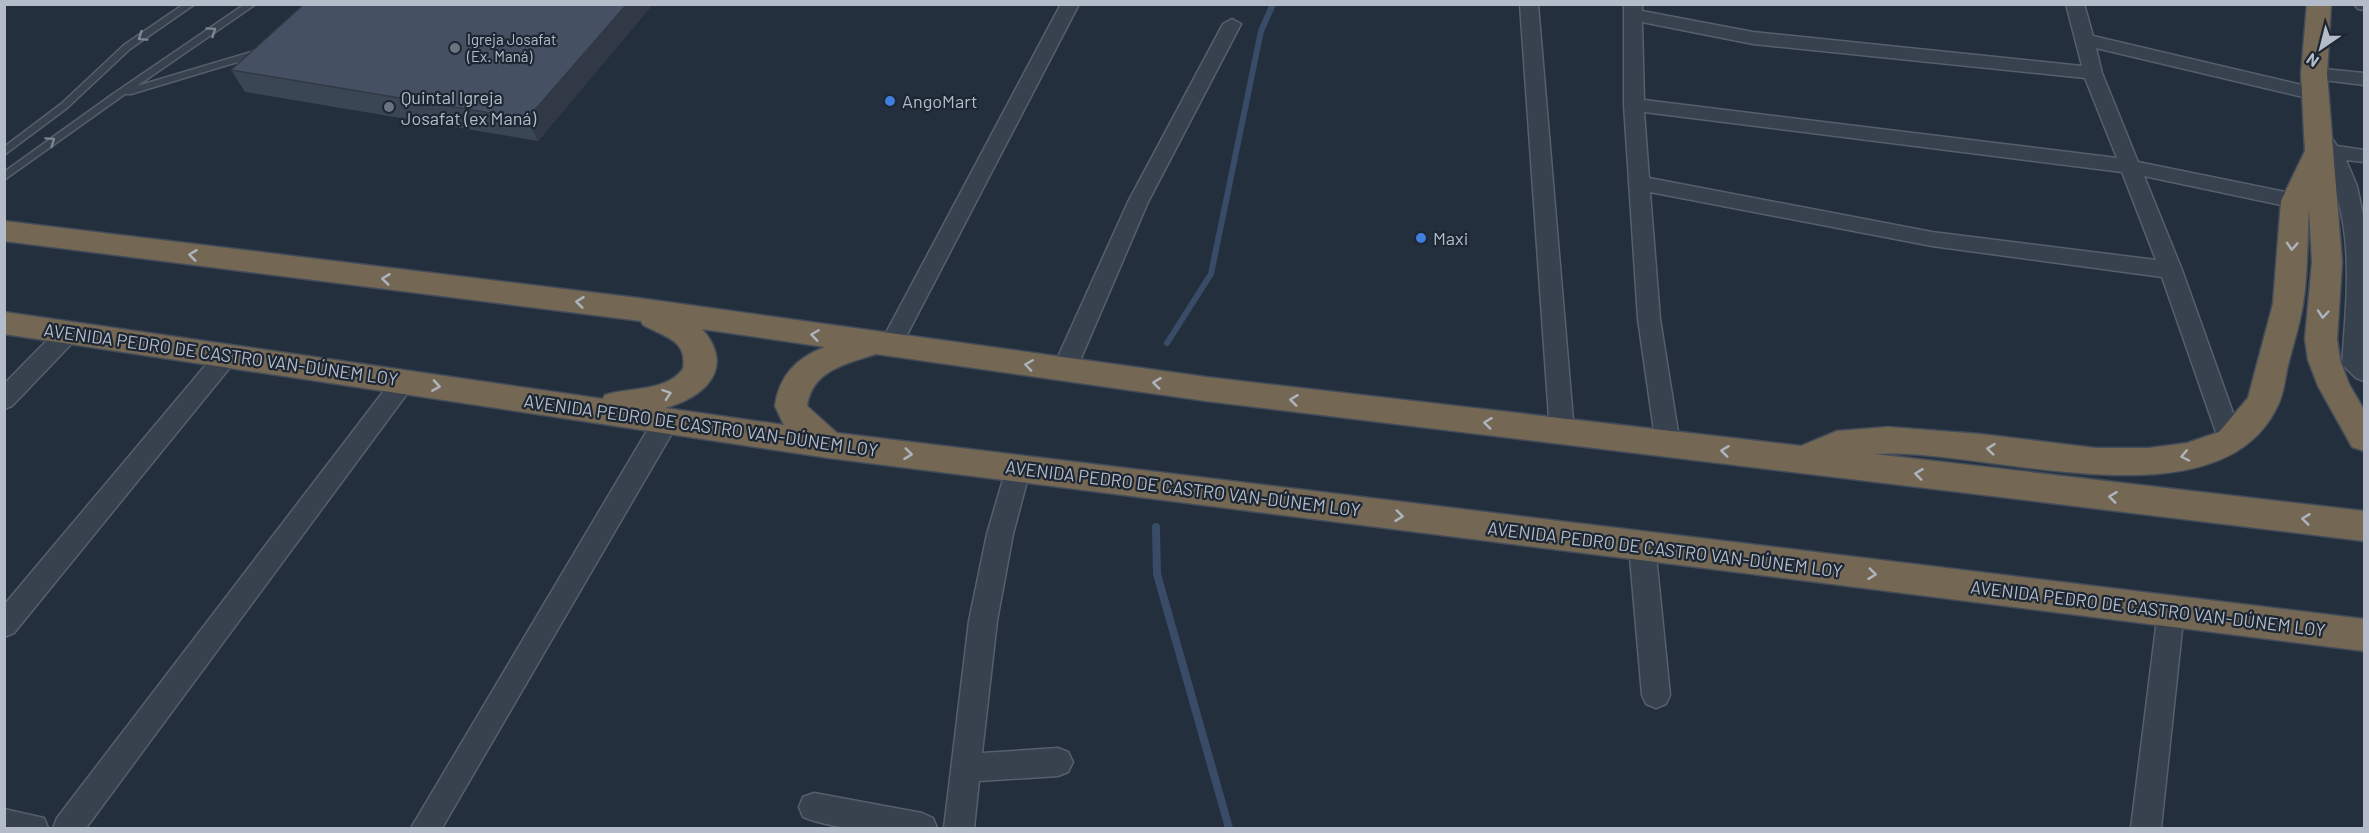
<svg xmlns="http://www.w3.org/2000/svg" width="2369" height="833" font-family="Barlow,sans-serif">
<rect width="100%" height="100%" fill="#242f3e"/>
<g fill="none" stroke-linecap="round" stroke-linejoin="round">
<polyline stroke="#394c67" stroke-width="6" points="1167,343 1211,274 1261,31 1273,4"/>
<polyline stroke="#394c67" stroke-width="8" points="1156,527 1157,574 1229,828"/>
<g stroke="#565f6c" stroke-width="3">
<g id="lane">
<polygon points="184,4 195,4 130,49 67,108 4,155 4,147 61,104 124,45"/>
<polygon points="245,4 256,4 137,86 258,50 264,50 264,54 131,94 125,94 4,180 4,172 113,94"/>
</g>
</g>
<g stroke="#565f6c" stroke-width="3">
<g id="street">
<polygon points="1061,4 1079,4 898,352 890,355 882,352 879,346"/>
<polygon points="1520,4 1538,4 1574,432 1571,439 1562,442 1553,439 1550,432"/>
<path d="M1624 4H1642V11L1753 32 2082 66 2066 4H2084L2093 36 2323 90 2326 94 2323 98 2316 100 2096 48 2102 73 2138 162 2295 194 2302 196 2305 201 2302 206 2295 208 2144 176 2182 270 2243 441 2240 448 2231 451 2222 448 2219 441 2162 277 1932 246 1650 192 1660 319 1680 445 1677 452 1668 455 1659 452 1656 445 1638 319 1624 105ZM1642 22 1753 44 2085 78 2117 158 1644 100ZM1644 112 2122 172 2156 260 1932 232 1649 178Z"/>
<polygon points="2354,4 2364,4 2364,10 2358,9"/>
<polygon points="1232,19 1241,24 1148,202 1076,370 1072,376 1064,379 1056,376 1052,370 1128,202 1223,24"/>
<polygon points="2314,68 2364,73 2364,85 2307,78 2305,74"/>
<path d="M2320 130 2327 131 2337 146 2364 150V162L2346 160 2357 186 2364 220V381L2356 378 2342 364C2348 281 2357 209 2310 136L2313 131Z"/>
<polygon points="69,324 77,326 80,332 77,338 12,406 4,409 4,384 61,326"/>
<polygon points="228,345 236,348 240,354 236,360 14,633 4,637 4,605 220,348"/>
<polygon points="404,372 412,375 416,381 412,387 86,828 53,828 57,818 396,375"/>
<polygon points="666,412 675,414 678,421 675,428 442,828 411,828 657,414"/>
<polygon points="1019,456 1028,459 1031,466 1013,534 997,621 982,753 1058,748 1068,752 1073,762 1068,772 1058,776 979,781 974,828 944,828 969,621 987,534 1007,466 1010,459"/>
<polygon points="1642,535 1651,538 1655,546 1670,695 1666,704 1656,708 1646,704 1642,695 1629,546 1633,538"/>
<polygon points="2171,599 2180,603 2184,611 2161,828 2131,828 2158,611 2162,603"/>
<path d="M814 793 922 813 933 818 937 828C898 833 841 832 803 817L799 807 803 797Z"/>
<polygon points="4,809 44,818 48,828 4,828"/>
</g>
</g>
<g stroke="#434c59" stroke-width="3">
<path id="highway" d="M2307 4H2331L2327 74 2342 262 2337 339 2340 360 2349 384 2364 410V451L2352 447 2318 386 2308 360 2305 339 2312 262 2309 208C2307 240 2308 273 2303 304 2300 324 2293 345 2288 365 2285 378 2284 393 2278 405 2220 532 1981 446 1874 454L2364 511V541L1206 401 876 354C846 364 812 370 807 406L837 433 2364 619V651L829 458 4 334V312L603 399 605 395C630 387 666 392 683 369 688 340 665 337 643 325L641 321 4 241V221L638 298 1206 377 1801 446 1837 431 1888 427 1980 434 2095 448H2149L2187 443 2219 432 2248 398 2273 304 2281 201 2305 151 2301 74ZM702 329 825 347C796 358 779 376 775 406L784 425 665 408C705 397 736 368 702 329Z"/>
</g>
<use href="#lane" fill="#38414e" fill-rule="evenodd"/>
<use href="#street" fill="#38414e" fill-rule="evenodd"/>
<use href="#highway" fill="#746855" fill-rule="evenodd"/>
</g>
<polygon fill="#3b4654" points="653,4 538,141 245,92 231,70"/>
<polygon fill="#303945" points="627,4 653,4 538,141 527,119"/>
<polygon fill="#455162" stroke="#303945" stroke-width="1.5" points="304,4 627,4 527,119 231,70"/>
<defs><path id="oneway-chevron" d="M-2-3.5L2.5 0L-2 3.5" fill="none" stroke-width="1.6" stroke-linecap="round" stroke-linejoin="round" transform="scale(1.5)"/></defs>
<g stroke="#7c8592">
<use href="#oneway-chevron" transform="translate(212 31) rotate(-34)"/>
<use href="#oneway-chevron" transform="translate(142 37) rotate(146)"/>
<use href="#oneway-chevron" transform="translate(51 141) rotate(-35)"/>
</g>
<g stroke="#aeb4bd">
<use href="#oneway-chevron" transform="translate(2292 246) rotate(94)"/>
<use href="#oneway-chevron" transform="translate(193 255) rotate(-173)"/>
<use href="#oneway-chevron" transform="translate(386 279) rotate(-173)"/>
<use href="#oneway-chevron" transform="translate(580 302) rotate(-173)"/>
<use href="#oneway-chevron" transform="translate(2323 314) rotate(95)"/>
<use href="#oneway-chevron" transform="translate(815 335) rotate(-172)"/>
<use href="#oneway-chevron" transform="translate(1029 365) rotate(-172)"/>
<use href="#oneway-chevron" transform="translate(1157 383) rotate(-173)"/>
<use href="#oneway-chevron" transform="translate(436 386) rotate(9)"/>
<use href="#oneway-chevron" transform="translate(667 394) rotate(-19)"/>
<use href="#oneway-chevron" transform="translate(1294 400) rotate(-173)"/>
<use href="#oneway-chevron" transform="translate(1488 423) rotate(-173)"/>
<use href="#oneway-chevron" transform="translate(1991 449) rotate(-174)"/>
<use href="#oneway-chevron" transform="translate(1725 451) rotate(-173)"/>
<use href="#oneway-chevron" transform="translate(908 454) rotate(7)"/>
<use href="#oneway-chevron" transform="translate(2185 456) rotate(168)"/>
<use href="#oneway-chevron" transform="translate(1919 474) rotate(-173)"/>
<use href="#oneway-chevron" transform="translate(2113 497) rotate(-173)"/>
<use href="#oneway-chevron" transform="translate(1399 516) rotate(7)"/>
<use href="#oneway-chevron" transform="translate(2306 519) rotate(-173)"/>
<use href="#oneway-chevron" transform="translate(1872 574) rotate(7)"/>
</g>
<g fill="#6b7280" stroke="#1d2633" stroke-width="2">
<circle cx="455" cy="48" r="6"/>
<circle cx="389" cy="107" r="6"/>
</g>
<g fill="#3f7fe0" stroke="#1d2633" stroke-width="2">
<circle cx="890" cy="101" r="6"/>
<circle cx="1421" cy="238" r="6"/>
</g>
<g text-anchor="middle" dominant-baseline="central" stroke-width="4.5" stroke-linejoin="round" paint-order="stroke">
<g font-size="15" fill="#b4bcc9" stroke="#1d2633" text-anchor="start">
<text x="467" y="39">Igreja Josafat<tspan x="467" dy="17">(Ex. Maná)</tspan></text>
</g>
<g font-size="18" fill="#b4bcc9" stroke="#1d2633" text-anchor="start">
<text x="401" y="97">Quintal Igreja<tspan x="401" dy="21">Josafat (ex Maná)</tspan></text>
<text x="902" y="101">AngoMart</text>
<text x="1433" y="238">Maxi</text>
</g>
<g font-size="18" fill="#b4bcc9" stroke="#1d2633">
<text transform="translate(221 354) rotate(8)">AVENIDA PEDRO DE CASTRO VAN-DÚNEM LOY</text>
<text transform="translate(701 425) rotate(8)">AVENIDA PEDRO DE CASTRO VAN-DÚNEM LOY</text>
<text transform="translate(1183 488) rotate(7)">AVENIDA PEDRO DE CASTRO VAN-DÚNEM LOY</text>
<text transform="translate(1665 549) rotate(7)">AVENIDA PEDRO DE CASTRO VAN-DÚNEM LOY</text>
<text transform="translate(2148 608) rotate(7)">AVENIDA PEDRO DE CASTRO VAN-DÚNEM LOY</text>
</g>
</g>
<rect width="2369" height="833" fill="none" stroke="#b4bcc9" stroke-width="12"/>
<g transform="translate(2321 48) rotate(215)" stroke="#1d2633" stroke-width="4.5" paint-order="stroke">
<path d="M0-4.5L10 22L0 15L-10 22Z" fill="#b4bcc9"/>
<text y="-9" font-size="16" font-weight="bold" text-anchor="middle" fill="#b4bcc9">N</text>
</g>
</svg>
